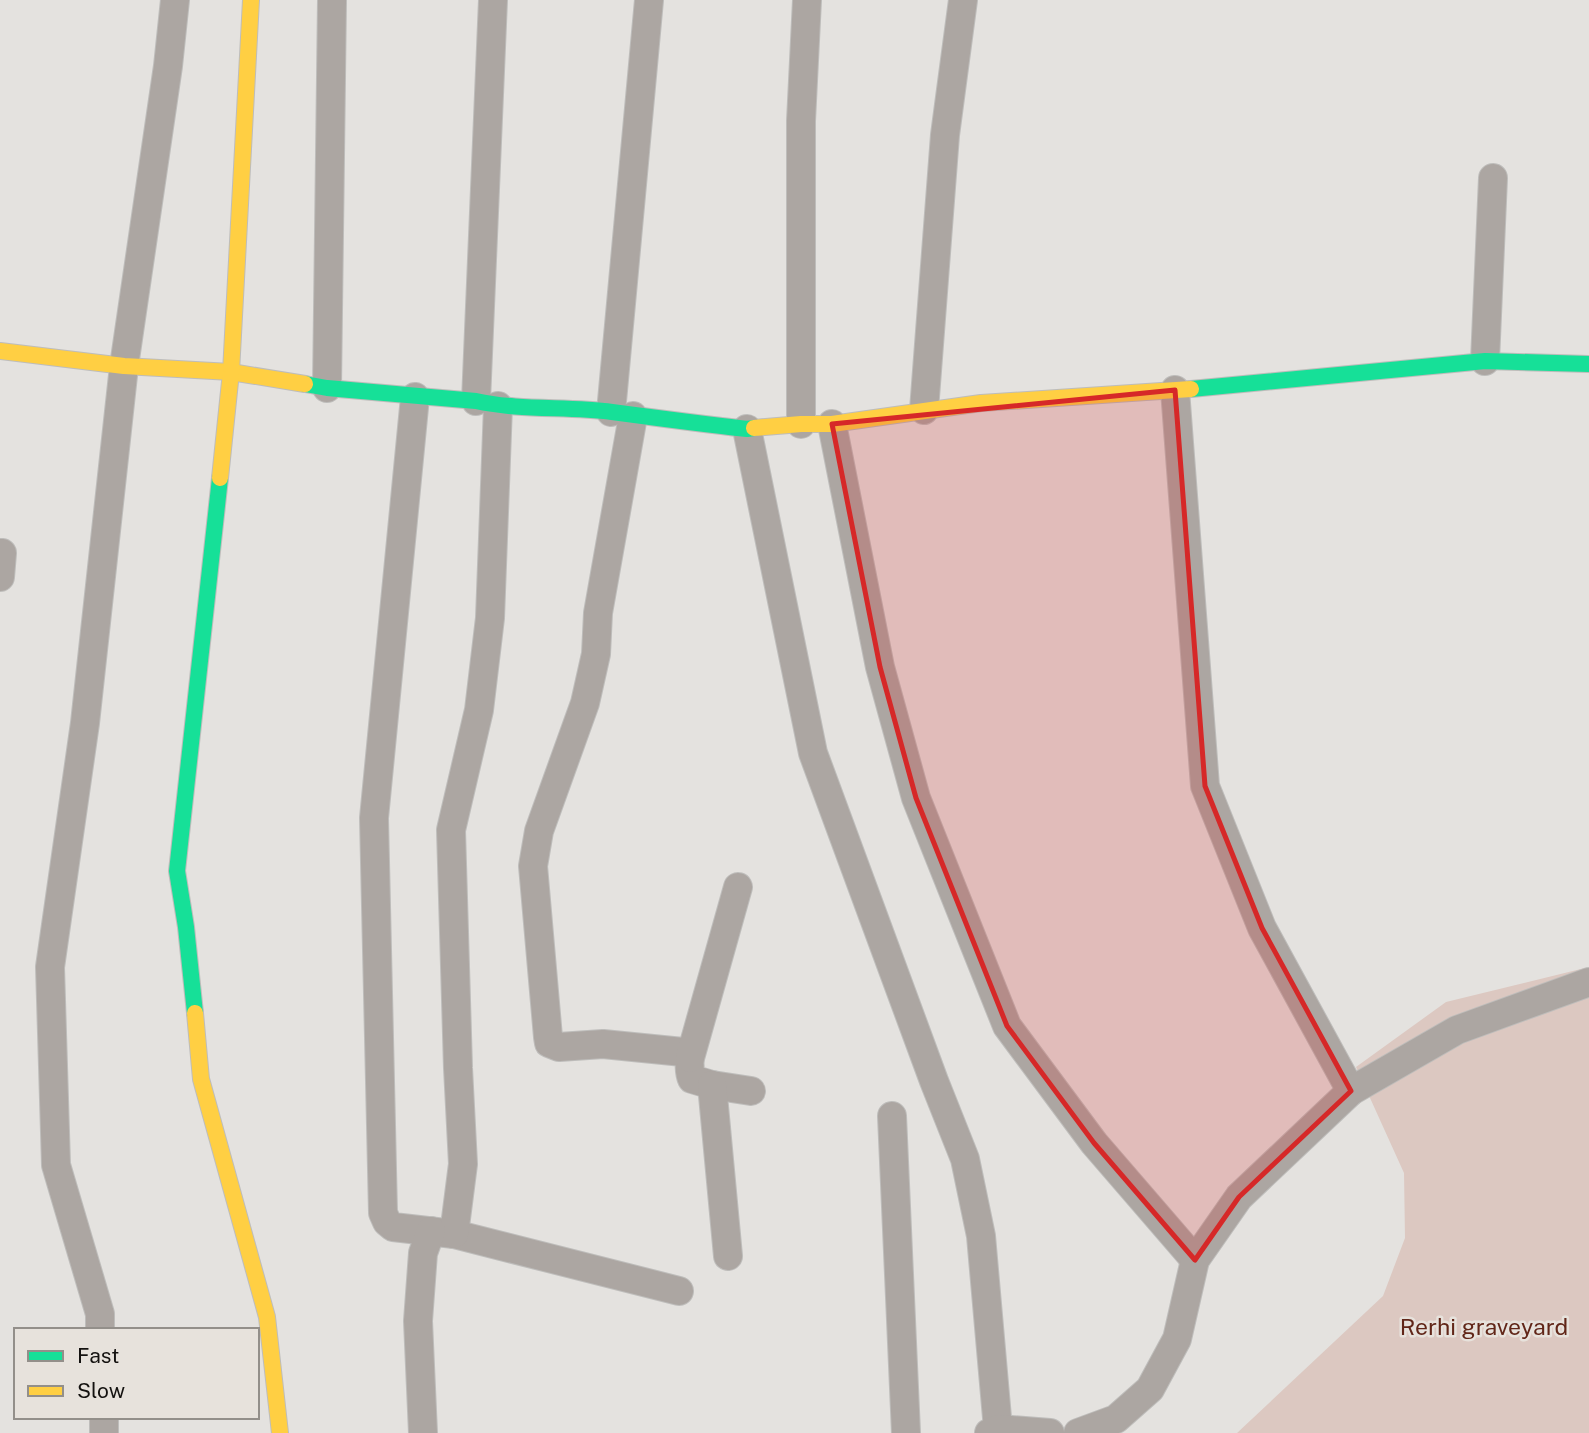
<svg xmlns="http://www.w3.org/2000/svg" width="1589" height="1433" font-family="'Public Sans',sans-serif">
<rect width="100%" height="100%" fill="#e4e2df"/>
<polygon fill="#dcc8c1" points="1589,967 1589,1433 1237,1433 1383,1296 1405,1238 1404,1173 1356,1067 1446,1002"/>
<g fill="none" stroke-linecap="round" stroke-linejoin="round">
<g stroke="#bebdbb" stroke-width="30">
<g id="street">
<polyline points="1485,361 1493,178"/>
<polyline points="327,388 332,0"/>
<polyline points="1175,390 1205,786 1262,928 1351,1091"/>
<polyline points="415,397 374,818 383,1213 387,1222 393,1227 454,1234 679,1291"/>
<polyline points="476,401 493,0"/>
<polyline points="924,410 945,135 963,0"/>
<polyline points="611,412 649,0"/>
<path d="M633 416 598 613 596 654 585 703 539 831 533 866 548 1037 549 1043 559 1047 603 1044 683 1052 688 1054C691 1062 688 1071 692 1079L712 1085 751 1091"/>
<polyline points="801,424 801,121 807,0"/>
<polyline points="832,424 880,667 916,798 1007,1026 1094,1143 1195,1260"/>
<polyline points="747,429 813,753 934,1081 965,1159 981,1236 998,1429"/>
<polyline points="0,577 2,553"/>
<polyline points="690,1058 738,887"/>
<polyline points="712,1085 728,1256"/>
<polyline points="892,1116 906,1433"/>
<polyline points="454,1234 463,1164 458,1068 451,830 479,710 490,618 498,406"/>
<polyline points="100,1330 100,1314 56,1165 50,967 85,723 124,366 168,66 175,0"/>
<polyline points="104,1417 104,1433"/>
<polyline points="423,1433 418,1321 423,1253 431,1231"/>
<polyline points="989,1433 998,1429 1050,1433"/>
<polyline points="1078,1433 1116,1419 1150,1389 1177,1339 1195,1260 1239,1197 1351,1091 1457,1030 1589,982"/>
</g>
</g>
<g stroke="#bebdbb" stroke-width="18">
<g id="fast">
<path d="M305 384 327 388 476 401C521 411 567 406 612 412 657 418 702 424 747 429L754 428"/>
<polyline points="1191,389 1485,361 1589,364"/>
<polyline points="195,1013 186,927 177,871 220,478"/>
</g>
</g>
<g stroke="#bebdbb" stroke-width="18">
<g id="slow">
<polyline points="0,351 124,366 231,372 305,384"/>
<polyline points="754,428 801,424 832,424 981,403 1191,389"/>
<polyline points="220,478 231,372 251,0"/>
<polyline points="195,1013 201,1079 267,1317 280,1433"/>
</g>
</g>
<use href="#street" stroke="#aca6a2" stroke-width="28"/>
<use href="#fast" stroke="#16e098" stroke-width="16"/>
<use href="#slow" stroke="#ffcf43" stroke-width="16"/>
</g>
<path fill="#d62828" fill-opacity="0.2" stroke="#d62828" stroke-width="5" stroke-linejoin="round" d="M1175 390 1205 786 1262 928 1351 1091 1239 1197 1195 1260 1094 1143 1007 1026 916 798 880 667 832 424Z"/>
<g text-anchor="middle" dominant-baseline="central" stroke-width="5" stroke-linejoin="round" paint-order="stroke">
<g font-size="23" fill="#612618" stroke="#e7e2dc">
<text x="1484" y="1326">Rerhi graveyard</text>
</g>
</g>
<rect x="14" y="1328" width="245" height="91" fill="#e7e2dc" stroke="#938f8a" stroke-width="2"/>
<rect x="28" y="1351" width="35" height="10" fill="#16e098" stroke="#938f8a" stroke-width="2"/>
<text x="77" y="1363" font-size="21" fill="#141210">Fast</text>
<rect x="28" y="1386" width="35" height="10" fill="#ffcf43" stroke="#938f8a" stroke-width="2"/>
<text x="77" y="1398" font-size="21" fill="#141210">Slow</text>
</svg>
